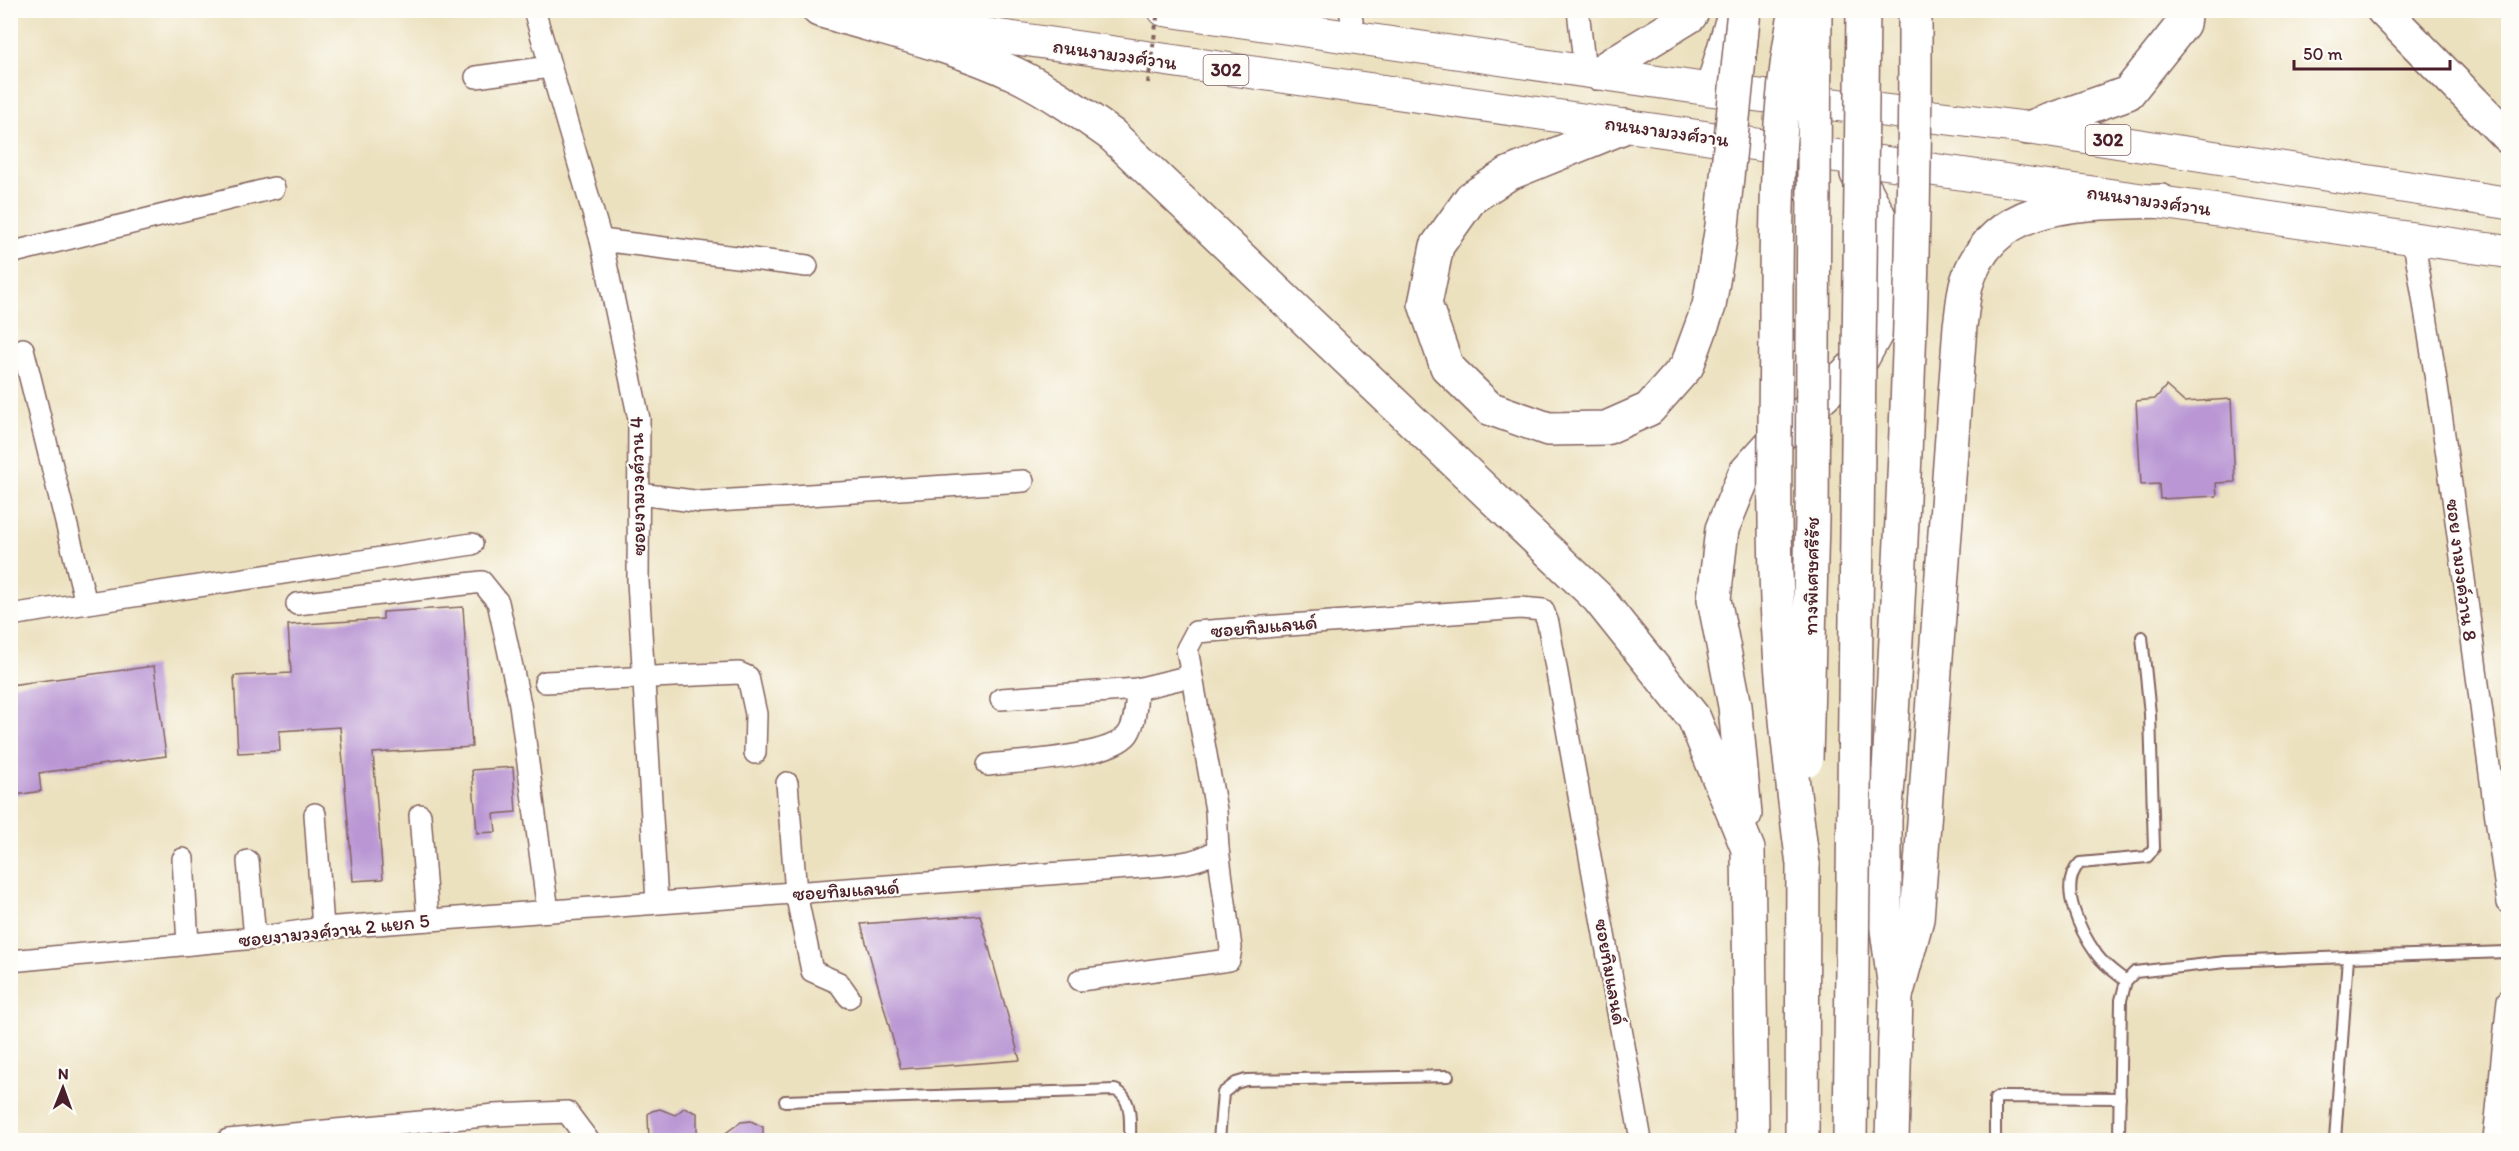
<svg xmlns="http://www.w3.org/2000/svg" width="2519" height="1151" font-family="Itim,'Playpen Sans Thai',sans-serif">
<rect width="100%" height="100%" fill="#fdfcf7"/>
<filter id="ink" filterUnits="userSpaceOnUse"><feTurbulence type="fractalNoise" baseFrequency=".0167" numOctaves="2"/><feDisplacementMap in="SourceGraphic" scale="12" xChannelSelector="R" yChannelSelector="G"/><feConvolveMatrix kernelMatrix="1 2 1 2 8 2 1 2 1" color-interpolation-filters="sRGB"/></filter>
<filter id="wash" filterUnits="userSpaceOnUse"><feTurbulence type="fractalNoise" baseFrequency=".008" numOctaves="4" result="noise"/><feDisplacementMap in="SourceGraphic" scale="24" xChannelSelector="R" yChannelSelector="G"/><feGaussianBlur stdDeviation="1.35" result="paint"/><feColorMatrix in="noise" values="0 0 0 0 0 0 0 0 0 0 0 0 0 0 0 0 0 1.4 0 .05"/><feComposite in="paint" operator="in"/></filter>
<g filter="url(#wash)">
<rect width="100%" height="100%" fill="#ece1bf"/>
<g id="blocks">
<g fill="#ba97d4">
<polygon points="2166,386 2184,402 2231,399 2235,482 2216,483 2217,496 2160,499 2159,484 2141,485 2136,401 2155,399"/>
<polygon points="463,607 472,747 373,753 383,879 353,881 340,727 279,731 280,751 238,753 234,676 291,673 288,625 383,619 383,612"/>
<polygon points="154,666 166,756 39,773 41,791 10,796 10,685"/>
<polygon points="513,767 516,812 494,814 496,832 477,833 472,770"/>
<polygon points="980,915 1020,1060 901,1069 861,924"/>
<polygon points="684,1108 697,1113 697,1140 649,1140 648,1114 652,1111 660,1109 675,1115"/>
<polygon points="751,1121 763,1127 763,1140 716,1140 741,1122"/>
</g>
</g>
</g>
<g filter="url(#ink)">
<use href="#blocks" fill-opacity="0" stroke="#83635f" stroke-width="1.5"/>
<g fill="none" stroke-linecap="round" stroke-linejoin="round">
<g stroke="#83635f" stroke-width="14">
<g id="lane">
<path d="M2126 981C2116 973 2104 965 2097 955 2082 934 2056 886 2080 863L2147 857 2154 848 2150 714 2142 637"/>
<path d="M785 1101 1115 1090C1133 1097 1130 1124 1130 1140"/>
<polyline points="1219,1140 1223,1093 1236,1083 1246,1080 1448,1076"/>
<polyline points="1995,1140 1995,1099 1998,1097 2120,1098"/>
<polyline points="2119,1140 2121,1000 2126,981 2135,972 2226,962 2348,957"/>
<polyline points="2335,1140 2348,957 2508,952"/>
</g>
</g>
<g stroke="#83635f" stroke-width="24">
<g id="street">
<polyline points="534,10 601,240 639,419 638,581 657,902"/>
<polyline points="1350,10 1355,38"/>
<polyline points="1578,10 1585,71"/>
<polyline points="476,77 550,67"/>
<polyline points="1706,89 1729,10"/>
<path d="M2413 237C2451 458 2476 681 2508 903"/>
<polyline points="601,240 807,266"/>
<polyline points="10,253 274,188"/>
<polyline points="23,349 86,603"/>
<polyline points="640,494 701,502 1023,481"/>
<polyline points="297,604 482,582 498,602 520,704 548,911"/>
<polyline points="10,615 472,544"/>
<polyline points="545,682 739,673 748,677 756,714 755,753"/>
<polyline points="1001,699 1137,689"/>
<path d="M988 765C1019 761 1110 758 1128 734 1136 722 1136 703 1137 689L1191 676"/>
<polyline points="787,783 796,893 812,971 839,983 849,997"/>
<polyline points="315,814 323,928"/>
<polyline points="420,815 428,920"/>
<polyline points="183,859 188,944"/>
<polyline points="248,861 255,938"/>
<path d="M10 961 255 938 323 928 1155 866C1176 864 1200 863 1218 849"/>
<polyline points="1080,980 1229,960 1231,948 1218,849 1216,810 1187,649 1196,632 1520,608 1543,610 1548,623 1641,1140"/>
<polyline points="228,1140 495,1115 567,1112 588,1140"/>
<polyline points="2494,1140 2508,1000"/>
</g>
</g>
<g stroke="#83635f" stroke-width="34">
<g id="primary">
<polyline points="1164,10 1706,89 2028,128 2508,203"/>
<polyline points="894,21 2508,252"/>
</g>
</g>
<g stroke="#83635f" stroke-width="36">
<g id="highway">
<path d="M819 10C885 30 953 45 1015 74 1050 91 1081 113 1112 135L1598 598 1694 718 1748 849 1752 1140"/>
<polyline points="2383,10 2508,137"/>
<polyline points="1597,73 1690,16 1693,10"/>
<polyline points="2028,128 2128,93 2183,24 2185,10"/>
<polyline points="1471,198 1508,174 1626,126"/>
<polyline points="1889,770 1885,819 1885,915 1896,996 1892,1140"/>
<polyline points="1745,814 1735,706 1714,599 1722,529 1745,473 1772,443 1862,359 1880,326 1882,276 1879,216 1857,174"/>
<path d="M1896 996 1917 919 1960 326C1962 313 1963 298 1966 285 1993 196 2087 204 2161 201"/>
<polyline points="1802,1140 1803,864"/>
</g>
</g>
<use href="#lane" stroke="#fff" stroke-width="10"/>
<use href="#street" stroke="#fff" stroke-width="21"/>
<use href="#primary" stroke="#fff" stroke-width="32"/>
<use href="#highway" stroke="#fff" stroke-width="33"/>
<g stroke="#83635f" stroke-width="36" stroke-linecap="butt">
<g id="highway-bridge">
<path d="M1796 10C1775 117 1776 227 1776 335 1775 430 1773 526 1778 621 1783 702 1792 783 1803 864"/>
<polyline points="1471,198 1437,246 1425,304 1447,367 1489,408 1548,429 1606,428 1649,409 1687,366 1709,306 1722,226 1744,10"/>
<polyline points="1806,760 1812,519 1815,10"/>
<path d="M1889 770C1903 517 1916 264 1915 10"/>
<polyline points="1850,1140 1863,10"/>
</g>
</g>
<polyline stroke="#83635f" stroke-width="4" stroke-dasharray="4.5 4.5" stroke-linecap="butt" points="1148,83 1158,10"/>
<use href="#highway-bridge" stroke="#fff" stroke-width="33"/>
</g>
</g>
<g text-anchor="middle" dominant-baseline="central" stroke-width="4.5" stroke-linejoin="round" paint-order="stroke">
<g fill="#fdfcf7" stroke="#806168" stroke-width="1.5">
<rect x="1203.5" y="55" width="45" height="30" rx="4.5"/>
<rect x="2085.5" y="125" width="45" height="30" rx="4.5"/>
</g>
<g font-size="18" font-weight="bold" fill="#4a1f2b">
<text x="1226" y="70">302</text>
<text x="2108" y="140">302</text>
</g>
<g font-size="20" fill="#4a1f2b" stroke="#fdfcf7">
<text transform="translate(1115 54) rotate(8)">ถนนงามวงศ์วาน</text>
<text transform="translate(1667 131) rotate(8)">ถนนงามวงศ์วาน</text>
<text transform="translate(2149 200) rotate(8)">ถนนงามวงศ์วาน</text>
<text transform="translate(637 486) rotate(-91)">ซอยงามวงศ์วาน 4</text>
<text transform="translate(2462 570) rotate(83)">ซอย งามวงค์วาน 8</text>
<text transform="translate(1811 576) rotate(-89)">ทางพิเศษศรีรัช</text>
<text transform="translate(1264 626) rotate(-5)">ซอยทิมแลนด์</text>
<text transform="translate(846 890) rotate(-4)">ซอยทิมแลนด์</text>
<text transform="translate(334 930) rotate(-6)">ซอยงามวงศ์วาน 2 แยก 5</text>
<text transform="translate(1611 972) rotate(80)">ซอยทิมแลนด์</text>
</g>
</g>
<rect width="2519" height="1151" fill="none" stroke="#fdfcf7" stroke-width="36"/>
<g transform="translate(63 1088) rotate(1)" stroke="#fdfcf7" stroke-width="4.5" paint-order="stroke">
<path d="M0-4.5L10 22L0 15L-10 22Z" fill="#4a1f2b"/>
<text y="-9" font-size="16" font-weight="bold" text-anchor="middle" fill="#4a1f2b">N</text>
</g>
<path d="M2294 60v9h156v-9" fill="none" stroke="#4a1f2b" stroke-width="3"/>
<text x="2303" y="60" font-size="18" fill="#4a1f2b" stroke="#fdfcf7" stroke-width="4.5" paint-order="stroke">50 m</text>
</svg>
